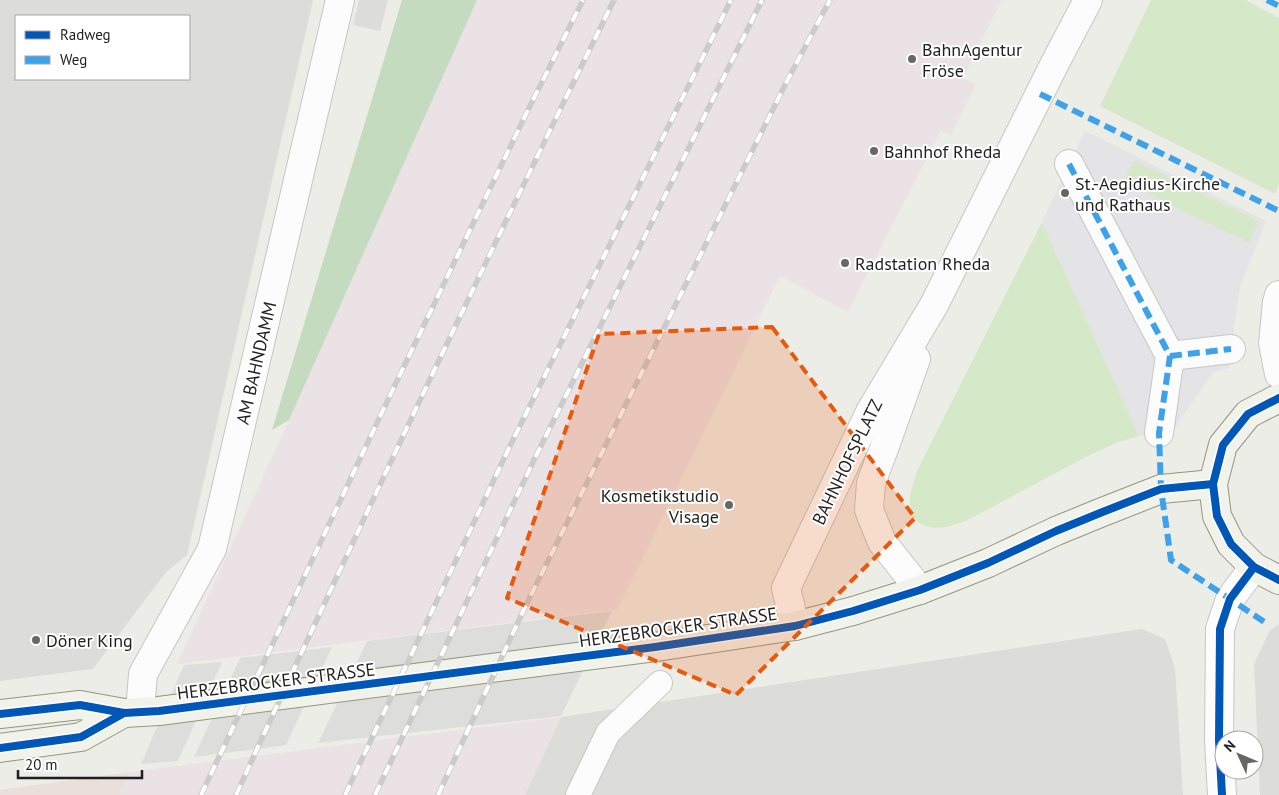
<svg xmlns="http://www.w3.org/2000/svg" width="1279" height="795" font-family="'PT Sans',sans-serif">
<rect width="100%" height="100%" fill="#edede8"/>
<g fill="#dcdcd9" fill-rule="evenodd">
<path d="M0 0H313L187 555 166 572 93 669 0 681ZM189 16V79H16V16Z"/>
<polygon points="359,0 388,0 380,31 353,25"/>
<polygon points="1279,624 1279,795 1260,795 1254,664 1270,630"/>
<polygon points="1142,629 1165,639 1175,667 1183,795 525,795 561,717"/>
</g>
<polygon fill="#eadfdb" points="130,772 120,795 0,795 0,790"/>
<g fill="#eae2e5">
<polygon points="477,0 1002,0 963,78 976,85 951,135 941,130 848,312 780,276 618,609 177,664 289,420"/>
<polygon points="561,717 525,795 120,795 130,772"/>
</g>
<g fill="#d5e9c9">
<polygon points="1151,0 1246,0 1279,18 1279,184 1275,194 1100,106"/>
<polygon points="1134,160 1259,221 1249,243 1123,182"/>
<path d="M1042 222 1139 436 1116 443 1086 457 966 521C951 526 933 533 918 522 915 519 912 515 910 512V495L917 471Z"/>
</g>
<polygon fill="#c5dbbf" points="402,0 477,0 289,420 272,430"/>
<path fill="#e4e3e6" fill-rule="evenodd" d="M1085 131 1266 221 1240 287 1231 349 1230 368 1213 372 1173 431 1139 436 1042 222ZM1133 160 1259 221 1249 243 1124 182Z"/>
<g fill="#dddddb">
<polygon points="612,611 561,716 318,743 367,641"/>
<polygon points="332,647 286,745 194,757 240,658"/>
<polygon points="222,662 178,761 141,764 184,665"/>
</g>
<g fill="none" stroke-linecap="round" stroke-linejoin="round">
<g stroke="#c6c6c4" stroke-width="26">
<polyline id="service" points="578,795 608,733 660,683"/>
</g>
<g stroke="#c6c6c4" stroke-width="30">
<g id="pedestrian">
<polyline points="1069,164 1170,356 1159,433"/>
<polyline points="1170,356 1231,349"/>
</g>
</g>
<g stroke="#c6c6c4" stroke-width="30">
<g id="minor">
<polyline points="1279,295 1277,302 1273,343 1279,374"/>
<polyline points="916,359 885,446 871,483 869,510 882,542 920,590"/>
<polyline points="795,626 786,588 870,412 934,305 1054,65 1088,0"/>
<polyline points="140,712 143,674 212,549 340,0"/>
<polyline points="1222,795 1219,740 1220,629 1230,599 1254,567"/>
</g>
</g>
<g stroke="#929781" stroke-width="30">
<g id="secondary">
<polyline points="1279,398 1248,414 1223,445 1213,484 1217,516 1231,544 1254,567 1279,580"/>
<polyline points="0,714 80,705 124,713 159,711 655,647 795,626 853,611 920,590 988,563 1056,531 1100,513 1161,489 1213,484"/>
<polyline points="0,748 81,737 124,713"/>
</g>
</g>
<use href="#service" stroke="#fcfcfc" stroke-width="24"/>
<use href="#pedestrian" stroke="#fcfcfc" stroke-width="28"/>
<use href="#minor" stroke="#fcfcfc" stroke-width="28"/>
<use href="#secondary" stroke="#f1f3eb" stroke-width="28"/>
<g stroke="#cbcbca" stroke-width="5.5">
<g id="rail">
<polyline points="201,795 394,387 528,110 583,0"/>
<path d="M236 795C358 528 484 263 614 0"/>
<polyline points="345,795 509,448 731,0"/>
<polyline points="375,795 534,460 762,0"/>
<polyline points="438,795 525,607 787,81 830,0"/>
</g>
</g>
<use href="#rail" stroke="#fff" stroke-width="4" stroke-dasharray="11" stroke-linecap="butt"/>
<g stroke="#3da2ea" stroke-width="6" stroke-dasharray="12 6" stroke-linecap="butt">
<polyline points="1267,0 1279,6"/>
<polyline points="1040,94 1279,211"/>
<polyline points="1069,164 1170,356 1159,433 1161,489 1171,560 1269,625"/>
<polyline points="1170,356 1231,349"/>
</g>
<g stroke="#fff" stroke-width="11">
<g id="cycleway">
<polyline points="1279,398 1248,414 1223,445 1213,484 1217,516 1231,544 1254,567 1279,580"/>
<polyline points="0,714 80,705 124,713 159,711 655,647 795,626 853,611 920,590 988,563 1056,531 1100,513 1161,489 1213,484"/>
<polyline points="0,748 81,737 124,713"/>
<polyline points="1222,795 1219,740 1220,629 1230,599 1254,567"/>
</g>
</g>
<use href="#cycleway" stroke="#0057b8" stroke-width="8"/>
</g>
<path fill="#e8590c" fill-opacity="0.2" stroke="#e8590c" stroke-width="4" stroke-dasharray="10 6" stroke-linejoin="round" d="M772 327 915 518 736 695 507 598 599 334Z"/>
<g fill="#676765" stroke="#fff" stroke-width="2">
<circle cx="912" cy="59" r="5"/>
<circle cx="874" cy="151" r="5"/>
<circle cx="1065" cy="193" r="5"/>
<circle cx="845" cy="263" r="5"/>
<circle cx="729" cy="505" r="5"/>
<circle cx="36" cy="640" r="5"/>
</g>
<g text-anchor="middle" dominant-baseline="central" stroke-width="4" stroke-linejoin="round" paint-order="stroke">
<g font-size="18" fill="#1f1f1f" stroke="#fff" text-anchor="start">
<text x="922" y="49">BahnAgentur<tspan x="922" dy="21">Fröse</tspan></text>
<text x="884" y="151">Bahnhof Rheda</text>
<text x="1075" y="183">St.-Aegidius-Kirche<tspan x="1075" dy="21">und Rathaus</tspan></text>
<text x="855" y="263">Radstation Rheda</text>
<text x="719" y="495" text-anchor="end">Kosmetikstudio<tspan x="719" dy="21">Visage</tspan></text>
<text x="46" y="640">Döner King</text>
</g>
<g font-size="18" fill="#1f1f1f" stroke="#fff">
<text transform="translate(256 363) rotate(-77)">AM BAHNDAMM</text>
<text transform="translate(847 462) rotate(-64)">BAHNHOFSPLATZ</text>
<text transform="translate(678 627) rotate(-8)">HERZEBROCKER STRASSE</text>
<text transform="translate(276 681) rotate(-7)">HERZEBROCKER STRASSE</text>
</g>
</g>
<rect x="15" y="15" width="175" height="65" fill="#ffffff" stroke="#a5a5a5"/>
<rect x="25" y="31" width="25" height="8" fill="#0057b8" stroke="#a5a5a5"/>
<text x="60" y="40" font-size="15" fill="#1f1f1f">Radweg</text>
<rect x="25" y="56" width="25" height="8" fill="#3da2ea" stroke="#a5a5a5"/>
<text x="60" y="65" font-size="15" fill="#1f1f1f">Weg</text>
<g transform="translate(1239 755) rotate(314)"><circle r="24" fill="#ffffff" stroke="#a5a5a5"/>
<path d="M0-4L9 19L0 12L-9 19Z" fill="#676765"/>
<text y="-8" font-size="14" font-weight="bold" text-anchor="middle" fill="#1f1f1f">N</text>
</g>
<path d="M18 770v8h124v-8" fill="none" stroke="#1f1f1f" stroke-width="2.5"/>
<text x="25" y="770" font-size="15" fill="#1f1f1f" stroke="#ffffff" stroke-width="4" paint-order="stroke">20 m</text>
</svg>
